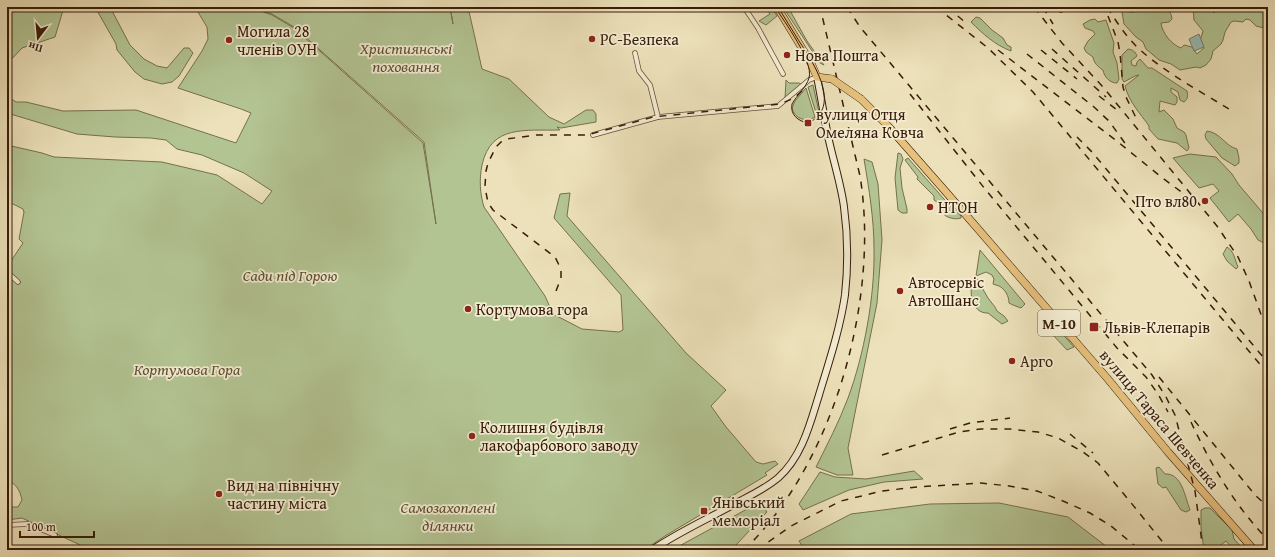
<svg xmlns="http://www.w3.org/2000/svg" width="1275" height="557" font-family="'Gentium Book Plus',serif">
<rect width="100%" height="100%" fill="#ece1ba"/>
<filter id="stains"><feTurbulence type="fractalNoise" baseFrequency=".005" numOctaves="4"/><feColorMatrix values="0 0 0 0 .2 0 0 0 0 .09 0 0 0 0 .02 0 0 0 .5 -.17"/></filter>
<radialGradient id="worn" r=".72"><stop offset=".6" stop-color="#630" stop-opacity="0"/><stop offset="1" stop-color="#630" stop-opacity=".3"/></radialGradient>
<g fill="#b3c493" stroke="#76704e" fill-rule="evenodd">
<polygon points="7,7 64,7 55,37 22,48 7,64 7,49 10,45 7,39"/>
<polygon points="95,7 110,7 130,45 144,59 157,66 167,68 184,48 189,48 193,53 179,76 172,82 162,84 144,79 135,72 117,50 116,44"/>
<path d="M195 7H450L453 24 450 7H468L482 69 509 79 549 117 564 124 586 110H593L596 114V122L561 128 557 127 560 130C526 131 491 124 482 165 479 180 480 194 484 207L545 296 553 314 582 329 619 332 623 330 621 295 554 218 560 194 570 193 567 216 686 353 726 390 711 406 726 427 756 462 763 464 775 461 778 464 765 473 767 475 665 536 644 550H91L22 518 7 520V507H18L22 500C20 491 17 484 7 480V267L23 243 19 239 24 212 23 209 7 201V145L42 153 54 157 162 162 217 175 262 204 272 191 244 173 202 155 177 149 166 140 151 138 115 137 77 134 7 113V96L16 102H26L63 111 136 110 236 143 251 113 241 109 178 88 202 51 208 39 207 27ZM258 10 272 14 294 27 424 142 436 224 423 143 294 28 272 15Z"/>
<polygon points="765,7 771,7 777,16 766,25 759,21 770,14"/>
<polygon points="783,7 788,7 807,41 824,65 820,63"/>
<path d="M1139 7H1165C1170 9 1171 14 1172 19L1169 22 1161 23C1162 33 1172 45 1181 48L1184 45 1192 47 1197 54 1204 48 1200 41 1203 31 1194 20 1193 8 1190 7H1210L1214 13 1219 7H1268V29L1256 26 1250 20 1246 19 1243 22 1234 21 1231 22 1225 32 1223 40 1221 44 1213 51 1211 59 1206 65 1200 68 1196 67 1180 70 1171 64 1159 60 1146 49 1143 42 1136 37 1124 24 1122 12 1123 8 1130 12H1134Z"/>
<path d="M976 17 980 18 992 30 1003 38 1007 45 1011 47V51C995 45 983 34 971 22Z"/>
<path d="M1095 19 1098 22 1106 20 1114 43 1113 52 1117 63 1119 79 1117 83C1110 83 1104 77 1103 70 1098 67 1094 63 1093 57L1086 52 1084 48 1088 41 1095 34 1093 31 1085 28 1083 24 1090 20Z"/>
<path d="M1128 49C1133 50 1135 51 1137 56L1131 61 1132 65 1136 66 1137 62 1140 59 1148 68H1152L1187 91C1188 96 1188 99 1184 102L1180 100 1178 92 1171 88V92L1177 97V102L1175 105 1160 101 1159 112 1164 110 1173 119 1177 128 1184 132 1186 135 1189 148 1187 151 1177 143 1158 139 1149 129V126C1140 113 1129 102 1125 86L1139 75 1135 76 1124 82 1122 79V55Z"/>
<polygon points="786,80 789,83 799,83 801,84 793,93 785,98"/>
<polygon points="813,85 819,112 817,116 808,87"/>
<path d="M806 88 815 117 809 120C800 120 794 116 792 108L795 101Z"/>
<path d="M1207 131C1221 133 1225 146 1237 149L1239 158V163L1235 166 1222 158 1206 139 1205 135Z"/>
<polygon points="898,153 901,154 903,159 900,168 902,188 907,209 907,213 902,213 898,210 895,178"/>
<polygon points="1190,154 1216,157 1232,174 1239,185 1268,219 1268,245 1258,240 1251,229 1238,214 1229,222 1210,198 1219,191 1213,184 1199,188 1173,158"/>
<path d="M908 158 951 207 961 216V218C956 220 945 218 942 212 941 210 941 207 941 205L934 200V196L917 179 918 177 905 160Z"/>
<path d="M864 159 872 162 878 184 882 240 877 303 848 448 853 475H837L816 467C827 445 839 422 848 398 864 355 875 296 874 249 874 219 869 189 864 159Z"/>
<path d="M1227 247C1234 251 1235 260 1238 267L1236 269 1227 261 1223 254Z"/>
<path d="M980 250 1025 304 1021 308 1013 305 1009 303C1009 296 1005 289 999 286 997 285 995 285 993 284L994 279 992 275 986 272 976 276Z"/>
<path d="M974 278 977 279 988 298 995 307 997 311 1004 316 1008 321 1002 324 988 313C971 314 968 289 974 278Z"/>
<polygon points="1056,327 1074,347 1067,350 1053,335 1054,329"/>
<path d="M1159 467 1165 474C1182 473 1185 497 1190 510L1186 512 1181 510 1166 487 1163 488 1158 484 1156 468Z"/>
<polygon points="914,471 923,479 884,482 849,490 803,510 799,504 820,472 835,477 866,479"/>
<polygon points="760,502 767,512 736,545 728,550 672,550"/>
<polygon points="999,503 1068,517 1111,550 805,550 799,541 851,514 930,504"/>
<polygon points="1205,508 1210,508 1232,530 1234,539 1244,550 1234,550 1226,541 1214,550 1204,550 1201,528 1201,510"/>
</g>
<polygon fill="#99bcb4" stroke="#727c6f" points="1199,34 1204,47 1194,51 1189,39"/>
<g fill="none" stroke-linecap="round" stroke-linejoin="round">
<g stroke="#654d34" stroke-width="5.5">
<g id="street">
<polyline points="744,7 758,28 783,74"/>
<polyline points="1061,10 1065,7"/>
<polyline points="635,53 639,71 650,85 658,117"/>
<polyline points="593,135 658,117 778,106 809,80 817,77"/>
<polyline points="7,272 18,282"/>
<polyline points="7,525 28,524 55,535"/>
</g>
</g>
<g stroke="#381c08" stroke-width="8">
<path id="secondary" d="M652 550C680 531 712 517 742 500 754 494 767 487 778 478 802 457 810 424 819 395 829 362 840 329 845 295 848 267 848 236 844 207 841 184 833 160 828 136 824 117 821 96 817 77"/>
</g>
<g stroke="#381c08" stroke-width="8">
<g id="primary">
<polyline points="777,7 811,63 817,77 832,79"/>
<polyline points="861,99 888,126 946,192 1107,378 1168,452 1254,550"/>
</g>
</g>
<use href="#street" stroke="#f3ecd2" stroke-width="4"/>
<use href="#secondary" stroke="#f3ecd2" stroke-width="6"/>
<use href="#primary" stroke="#e6c07d" stroke-width="7"/>
<path stroke="#381c08" stroke-width="1" d="M775 7C784 21 814 62 809 78 806 88 797 95 792 104 790 115 798 121 808 123 843 107 813 62 799 41 792 30 785 18 778 7"/>
<g stroke="#381c08" stroke-width="1.5" stroke-dasharray="7 7" stroke-linecap="butt">
<polyline points="847,7 860,27 1152,375 1166,397 1175,415 1195,491 1203,550"/>
<polyline points="936,7 988,48 1033,92 1268,374"/>
<polyline points="947,7 966,23"/>
<polyline points="1034,7 1062,43 1103,87 1217,226 1238,257 1249,281 1263,320"/>
<polyline points="1043,7 1053,24"/>
<path d="M1107 7C1116 21 1125 35 1137 47 1164 72 1198 90 1229 109"/>
<polyline points="1108,16 1118,42 1120,53 1123,87 1126,97 1138,122"/>
<polyline points="1052,49 1106,97"/>
<polyline points="998,50 1118,142 1160,176 1188,197"/>
<polyline points="1041,50 1077,79"/>
<polyline points="1027,54 1094,107 1109,121 1127,146"/>
<polyline points="910,94 985,189 1117,348 1146,377 1158,394 1168,412"/>
<polyline points="1099,96 1121,113"/>
<polyline points="1077,137 1092,152 1268,363"/>
<polyline points="556,291 561,278 561,269 555,257 493,210 489,204 487,198 485,186 486,171 488,163 496,147 501,142 507,139 536,135 587,135 653,117 780,104 794,98 802,91"/>
<polyline points="1264,300 1268,306"/>
<polyline points="1159,377 1255,495 1268,507"/>
<path d="M1191 422C1211 465 1235 506 1268 540"/>
<polyline points="950,429 970,423 1010,418"/>
<polyline points="1070,434 1093,453"/>
<polyline points="882,455 959,432 981,429 1010,429 1038,432 1058,438 1083,452 1098,463 1137,510 1169,550"/>
<path d="M744 550C834 464 880 298 860 176L820 7"/>
<polyline points="757,550 791,526 841,501 882,491 917,487 981,483 1009,486 1037,491 1063,501 1090,513 1111,526 1140,550"/>
</g>
<g stroke="#381c08" stroke-width="8" stroke-linecap="butt">
<polyline id="primary-bridge" points="832,79 861,99"/>
</g>
<use href="#primary-bridge" stroke="#e6c07d" stroke-width="7"/>
</g>
<g fill="#8f2418" stroke="#f3ecd2" stroke-width="1.5">
<circle cx="592" cy="39" r="4"/>
<circle cx="229" cy="40" r="4"/>
<circle cx="787" cy="55" r="4"/>
<rect x="804" y="119" width="8" height="8" rx="2"/>
<circle cx="1205" cy="201" r="4"/>
<circle cx="930" cy="207" r="4"/>
<circle cx="900" cy="291" r="4"/>
<circle cx="468" cy="309" r="4"/>
<rect x="1089" y="322" width="10" height="10" rx="2"/>
<circle cx="1012" cy="361" r="4"/>
<circle cx="472" cy="436" r="4"/>
<circle cx="219" cy="494" r="4"/>
<rect x="700" y="507" width="8" height="8" rx="2"/>
</g>
<g text-anchor="middle" dominant-baseline="central" stroke-width="3.5" stroke-linejoin="round" paint-order="stroke">
<rect fill="#f3ecd2" stroke="#705a45" stroke-width="1" x="1038" y="310" width="42" height="26" rx="3"/>
<g font-size="15" font-weight="bold" fill="#381c08">
<text x="1059" y="323">М-10</text>
</g>
<g font-size="16" fill="#381c08" stroke="#f3ecd2" text-anchor="start">
<text x="237" y="31">Могила 28<tspan x="237" dy="18">членів ОУН</tspan></text>
<text x="600" y="39">РС-Безпека</text>
<text x="795" y="55">Нова Пошта</text>
<text x="816" y="114">вулиця Отця<tspan x="816" dy="18">Омеляна Ковча</tspan></text>
<text x="1197" y="201" text-anchor="end">Пто вл80</text>
<text x="938" y="207">НТОН</text>
<text x="908" y="282">Автосервіс<tspan x="908" dy="18">АвтоШанс</tspan></text>
<text x="476" y="309">Кортумова гора</text>
<text x="1103" y="327">Львів-Клепарів</text>
<text x="1020" y="361">Арго</text>
<text x="480" y="427">Колишня будівля<tspan x="480" dy="18">лакофарбового заводу</tspan></text>
<text x="227" y="485">Вид на північну<tspan x="227" dy="18">частину міста</tspan></text>
<text x="712" y="502">Янівський<tspan x="712" dy="18">меморіал</tspan></text>
</g>
<g font-size="16" font-style="italic" fill="#5d4e32" stroke="#f3ecd2">
<text x="406" y="48">Християнські<tspan x="406" dy="18">поховання</tspan></text>
<text x="290" y="275">Сади під Горою</text>
<text x="187" y="369">Кортумова Гора</text>
<text x="448" y="507">Самозахоплені<tspan x="448" dy="18">ділянки</tspan></text>
</g>
<g font-size="16" fill="#381c08" stroke="#f3ecd2">
<text transform="translate(1160 419) rotate(50)">вулиця Тараса Шевченка</text>
</g>
</g>
<rect width="1275" height="557" fill="none" stroke="#ece1ba" stroke-width="24"/>
<rect x="8" y="8" width="1259" height="541" fill="none" stroke="#381c08" stroke-width="2"/>
<rect x="12" y="12" width="1251" height="533" fill="none" stroke="#381c08"/>
<g transform="translate(38 38) rotate(196)" stroke="#f3ecd2" stroke-width="3" paint-order="stroke">
<path d="M0-3L7 15L0 10L-7 15Z" fill="#381c08"/>
<text y="-6" font-size="11" font-weight="bold" text-anchor="middle" fill="#381c08">Пн</text>
</g>
<path d="M20 531v6h74v-6" fill="none" stroke="#381c08" stroke-width="2"/>
<text x="26" y="531" font-size="12" fill="#381c08" stroke="#f3ecd2" stroke-width="3" paint-order="stroke">100 m</text>
<rect width="100%" height="100%" filter="url(#stains)"/>
<rect width="100%" height="100%" fill="url(#worn)"/>
</svg>
